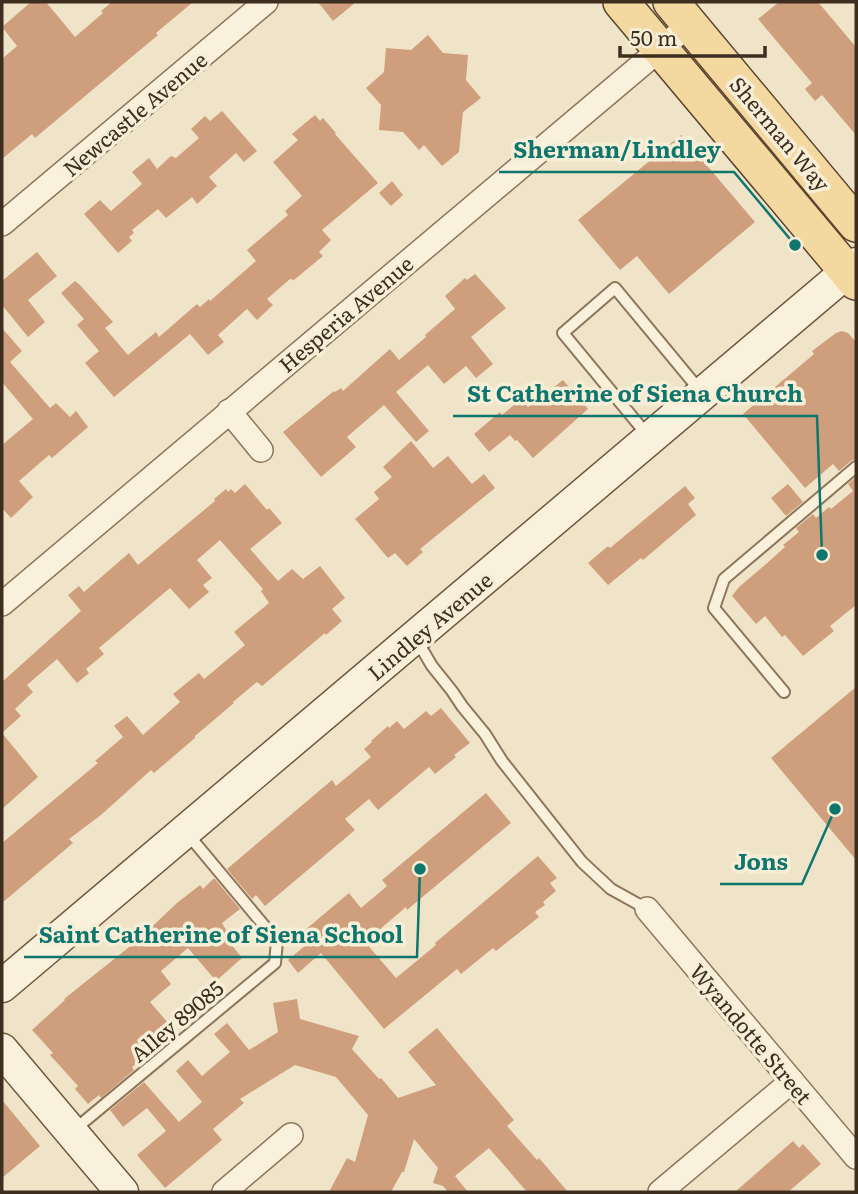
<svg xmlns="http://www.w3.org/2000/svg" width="858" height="1194" font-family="Literata,serif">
<rect width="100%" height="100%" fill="#f0e4c8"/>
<g fill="#cf9f7d">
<polygon points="31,2 46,2 75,37 103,13 101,11 112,2 193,2 156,33 158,35 35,138 32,134 2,159 2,59 17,46 2,27"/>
<polygon points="318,2 356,2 333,21"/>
<polygon points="779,2 818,2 856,47 856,135 822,95 815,101 805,89 812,83 758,19"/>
<polygon points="428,35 443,53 468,55 466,80 481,98 463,112 459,152 442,166 424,145 419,150 403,132 379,130 381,105 366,88 384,72 386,48 411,50"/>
<polygon points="222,111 257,151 244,162 236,153 209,177 217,186 197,204 192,197 166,218 158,209 132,230 134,233 129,237 132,241 118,253 84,214 100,200 111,211 142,184 132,172 149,158 157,169 171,156 176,158 199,138 191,129 205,116 210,121"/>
<polygon points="315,115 320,121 323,118 336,133 335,134 378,183 322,230 331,240 319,252 323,256 294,280 290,279 267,299 273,305 257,320 247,309 218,335 224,342 208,355 190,334 114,397 85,363 99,351 77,325 84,319 61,293 75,281 80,285 113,322 105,328 128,355 156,332 159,337 197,304 200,307 209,299 210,301 256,261 247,250 288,215 285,211 302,196 273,162 298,140 292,134"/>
<polygon points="681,135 755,222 669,294 637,256 620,270 578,220"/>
<polygon points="392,181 403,195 391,206 379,193"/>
<polygon points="37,252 57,276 28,300 45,322 28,337 2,305 2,281"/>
<polygon points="475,274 506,308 471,337 493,364 476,378 466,366 444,384 428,365 396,392 429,431 416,442 384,405 347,437 356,447 321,477 283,432 334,391 335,392 341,388 343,391 390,349 399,360 426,337 425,335 455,309 445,296 465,278 467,280"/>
<polygon points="2,328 22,351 10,362 50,408 56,403 70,417 76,411 88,427 52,458 49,455 19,481 33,497 11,518 2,508 2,445 33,419 2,382"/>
<polygon points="842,331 848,333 856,342 856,459 851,461 839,471 833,464 805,488 743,414 814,354 812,351 836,333"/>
<polygon points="563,380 588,409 533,458 517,440 515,441 510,435 489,452 474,434 500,412 502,415 521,399 528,407"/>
<polygon points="411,441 433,468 448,456 472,484 484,474 495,488 420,549 423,552 407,566 395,553 388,558 355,519 379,499 374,492 392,477 383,467"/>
<polygon points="856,477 856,605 830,626 834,631 803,656 785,635 782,637 765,616 756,624 732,596 739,587 766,564 785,547 783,545 799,532 796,528 813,514 816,518 829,507 831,509 853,491 848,484"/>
<polygon points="245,484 267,510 269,508 282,523 250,549 278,581 292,569 303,579 320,566 345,598 332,609 342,621 326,635 325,633 262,686 257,682 233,702 234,703 195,736 195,738 154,773 151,770 101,815 69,839 73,843 2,903 2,843 98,763 95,761 123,737 114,726 127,716 143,735 180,702 173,694 199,673 204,679 245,645 234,632 269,603 261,591 263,589 220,540 197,560 212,578 203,585 209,592 189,609 170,588 99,648 104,654 86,669 89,673 77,683 57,659 27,685 33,692 15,709 21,716 2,733 38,777 2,809 2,682 81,611 68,595 79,586 84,592 129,553 138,565 215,501 214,499 226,489 228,492 231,489 235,493"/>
<polygon points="788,484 803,502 786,516 771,498"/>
<polygon points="685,486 695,498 688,504 696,515 643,560 641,558 608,585 588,563 608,546 610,548"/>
<polygon points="856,687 856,860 771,758"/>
<polygon points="441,708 470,743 454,755 456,757 435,774 429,767 378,810 369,799 345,819 355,830 265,906 256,895 252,899 227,869 332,780 336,786 371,757 364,749 372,742 371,741 388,726 389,728 397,721 404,729 426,711 431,716"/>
<polygon points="486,793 511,823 407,910 406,907 365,942 396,978 436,945 435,943 538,856 557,878 550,883 556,891 543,902 545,905 535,912 539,917 496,951 493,948 461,974 457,969 384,1029 321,953 298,973 288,960 313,939 305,930 349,893 361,908 387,886 382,880"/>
<polygon points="213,879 215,879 240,909 222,923 233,942 231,944 242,958 216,981 188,948 161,971 171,984 150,1002 175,1031 132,1067 134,1070 101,1098 99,1095 88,1104 75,1089 78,1086 50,1055 53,1053 32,1030 65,1000 64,999 138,940 177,903 200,885 203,889"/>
<polygon points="297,999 300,1019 359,1036 352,1049 379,1079 381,1078 398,1098 436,1085 408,1052 437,1028 514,1120 507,1126 537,1160 539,1158 568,1192 527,1192 489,1148 455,1176 468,1192 448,1192 443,1186 433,1183 438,1168 414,1139 404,1172 402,1172 391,1192 329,1192 347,1158 355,1162 368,1115 336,1077 295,1065 240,1099 244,1103 213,1129 222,1140 165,1188 137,1155 166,1131 147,1108 123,1127 110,1110 144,1082 179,1122 202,1102 176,1071 188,1060 202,1076 230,1052 214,1034 227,1023 249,1050 278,1032 273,1003"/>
<polygon points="2,1100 40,1146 2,1178"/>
<polygon points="793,1141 799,1148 803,1144 821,1164 788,1192 735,1192"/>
</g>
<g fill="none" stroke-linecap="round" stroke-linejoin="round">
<g stroke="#8d765c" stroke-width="14">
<g id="lane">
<polyline points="648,436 563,333 615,288 702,393"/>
<polyline points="416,639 432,666 452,691 462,706 485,734 502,761 582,862 611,889 647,909"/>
<polyline points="784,692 714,608 724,579 856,467"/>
<polyline points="74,1130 275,963 277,941 186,832"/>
</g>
</g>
<g stroke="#8d765c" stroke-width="26">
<g id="street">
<polyline points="2,224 266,2"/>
<polyline points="229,411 261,450"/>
<polyline points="2,604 690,24"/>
<polyline points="647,909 856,1157"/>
<polyline points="224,1192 291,1135"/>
<polyline points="660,1192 792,1081"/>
</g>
</g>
<g stroke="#6f573f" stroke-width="35">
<g id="secondary">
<polyline points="2,986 856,264"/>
<polyline points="2,1050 122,1192"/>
</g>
</g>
<g stroke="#5b4430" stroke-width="38">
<g id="primary">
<polyline points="621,2 856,282"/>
<polyline points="671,2 856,224"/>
</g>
</g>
<use href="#lane" stroke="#faf1dc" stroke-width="10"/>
<use href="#street" stroke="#faf1dc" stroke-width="23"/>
<use href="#secondary" stroke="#faf1dc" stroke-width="32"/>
<use href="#primary" stroke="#f3d9a0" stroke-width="35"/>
</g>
<g text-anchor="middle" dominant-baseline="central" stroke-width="7" stroke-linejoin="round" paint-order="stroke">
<g font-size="21" fill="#3d2e20" stroke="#f7eed8">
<text transform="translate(134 113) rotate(-40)">Newcastle Avenue</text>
<text transform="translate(781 133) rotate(50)">Sherman Way</text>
<text transform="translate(345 313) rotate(-40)">Hesperia Avenue</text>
<text transform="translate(429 625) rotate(-40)">Lindley Avenue</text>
<text transform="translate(176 1020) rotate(-40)">Alley 89085</text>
<text transform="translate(752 1033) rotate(50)">Wyandotte Street</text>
</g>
</g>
<path fill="none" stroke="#0f766e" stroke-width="2.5" d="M795 245L734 172H499M822 555L817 416H453M835 809L802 884H720M420 869L417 957H24"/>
<g fill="#0f766e" stroke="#f7eed8" stroke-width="2.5">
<circle cx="795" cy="245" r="7"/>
<circle cx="822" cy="555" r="7"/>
<circle cx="835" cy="809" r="7"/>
<circle cx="420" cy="869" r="7"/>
</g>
<g font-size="23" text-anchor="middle" font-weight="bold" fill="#0f766e" stroke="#f7eed8" stroke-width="7" stroke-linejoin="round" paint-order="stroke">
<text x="617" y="158">Sherman/Lindley</text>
<text x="635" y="402">St Catherine of Siena Church</text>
<text x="761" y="870">Jons</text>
<text x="221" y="943">Saint Catherine of Siena School</text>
</g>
<rect width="858" height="1194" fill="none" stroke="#3d2e20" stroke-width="7"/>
<path d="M620 46v10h145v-10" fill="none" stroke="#3d2e20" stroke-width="3.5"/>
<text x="630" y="46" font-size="21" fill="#3d2e20" stroke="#f7eed8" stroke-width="5" paint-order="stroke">50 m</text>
</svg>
